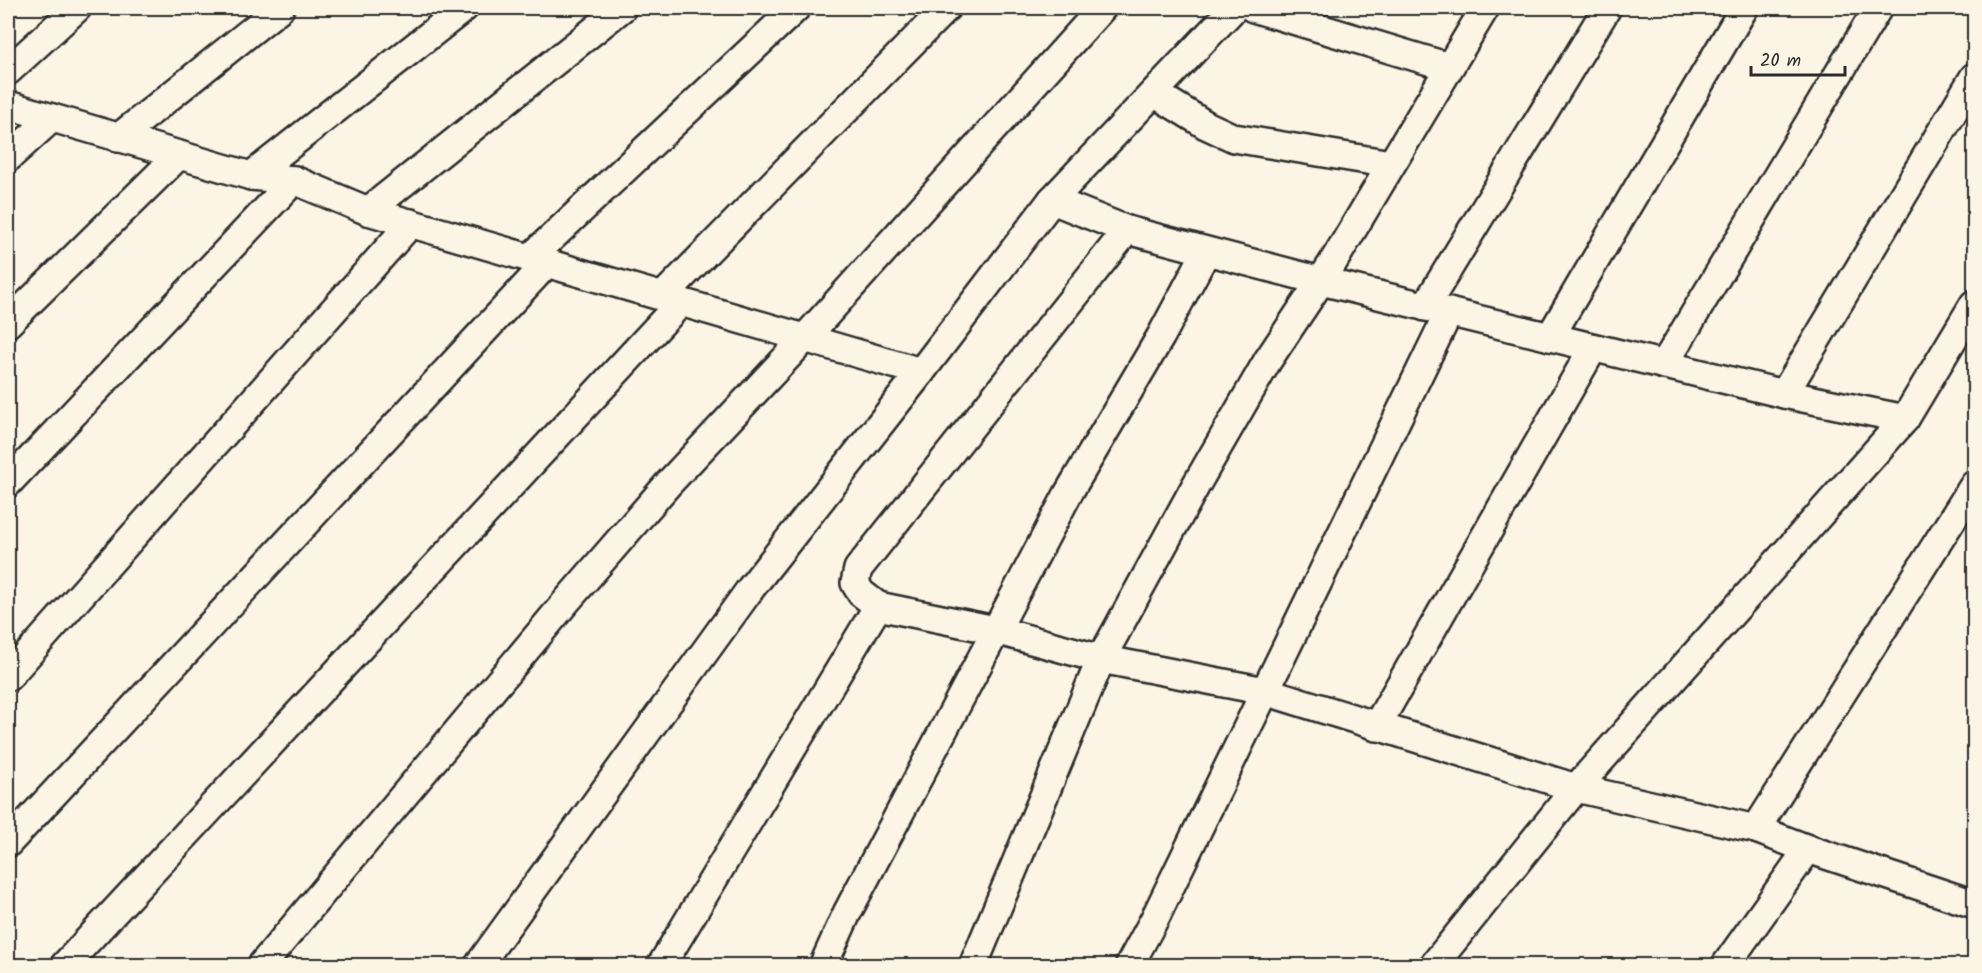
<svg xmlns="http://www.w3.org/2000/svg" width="1982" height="973" font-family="Kalam,sans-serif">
<rect width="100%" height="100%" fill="#fcf5e5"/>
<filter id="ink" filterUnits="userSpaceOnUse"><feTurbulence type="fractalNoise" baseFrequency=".0167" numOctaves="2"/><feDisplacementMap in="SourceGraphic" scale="12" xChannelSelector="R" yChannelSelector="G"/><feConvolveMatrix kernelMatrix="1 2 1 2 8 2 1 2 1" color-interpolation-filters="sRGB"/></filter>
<g filter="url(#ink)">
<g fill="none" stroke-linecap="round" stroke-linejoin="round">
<g stroke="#2b2b2b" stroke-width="32">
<g id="minor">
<polyline points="1253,8 1449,67"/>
<polyline points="8,71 77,8"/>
<polyline points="1154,93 1206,125 1234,138 1391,164"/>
<polyline points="8,105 251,176 294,180 368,211 921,372"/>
<polyline points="118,138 280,8"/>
<polyline points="8,158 52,118"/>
<polyline points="251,176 464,8"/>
<polyline points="1052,200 1127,230 1321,281 1784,394 1905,419"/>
<polyline points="368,211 622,8"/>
<polyline points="530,258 796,8"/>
<polyline points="663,296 946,8"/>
<polyline points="1425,307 1607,8"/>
<polyline points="8,323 179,155"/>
<polyline points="1550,337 1744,8"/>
<polyline points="1664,365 1878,8"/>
<polyline points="1784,394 1974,77"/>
<polyline points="8,483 294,180"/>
<polyline points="878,606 995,630 1101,659 1265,691 1576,788 1756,829 1808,849 1974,904"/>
<polyline points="8,677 411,223"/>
<polyline points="1376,727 1593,348"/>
<polyline points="1756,829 1974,485"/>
<polyline points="8,843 547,263"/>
<polyline points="64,966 681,302"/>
<polyline points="261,966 565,603 669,483 805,338 1102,8"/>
<polyline points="478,966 751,588 921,372 1052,200 1234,8"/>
<polyline points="661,966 878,606 861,593 855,583 858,569 1127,230"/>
<polyline points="823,966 847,913 1069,492 1161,336 1206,252"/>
<polyline points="973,966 1101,659 1196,485 1268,360 1332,264 1485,8"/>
<polyline points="1129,966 1155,918 1449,312"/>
<polyline points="1433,966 1576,788 1905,419 1974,304"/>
<polyline points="1725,966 1808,849"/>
</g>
</g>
<use href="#minor" stroke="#fcf5e5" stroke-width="27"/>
</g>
</g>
<rect width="1982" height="973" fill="none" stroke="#fcf5e5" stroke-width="30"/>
<rect x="15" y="15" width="1952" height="943" fill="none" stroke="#2b2b2b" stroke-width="2" filter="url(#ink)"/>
<path d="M1751 66v9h94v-9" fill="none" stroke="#2b2b2b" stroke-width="3"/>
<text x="1760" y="66" font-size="18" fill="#2b2b2b" stroke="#fcf5e5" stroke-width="4.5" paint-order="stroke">20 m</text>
</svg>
